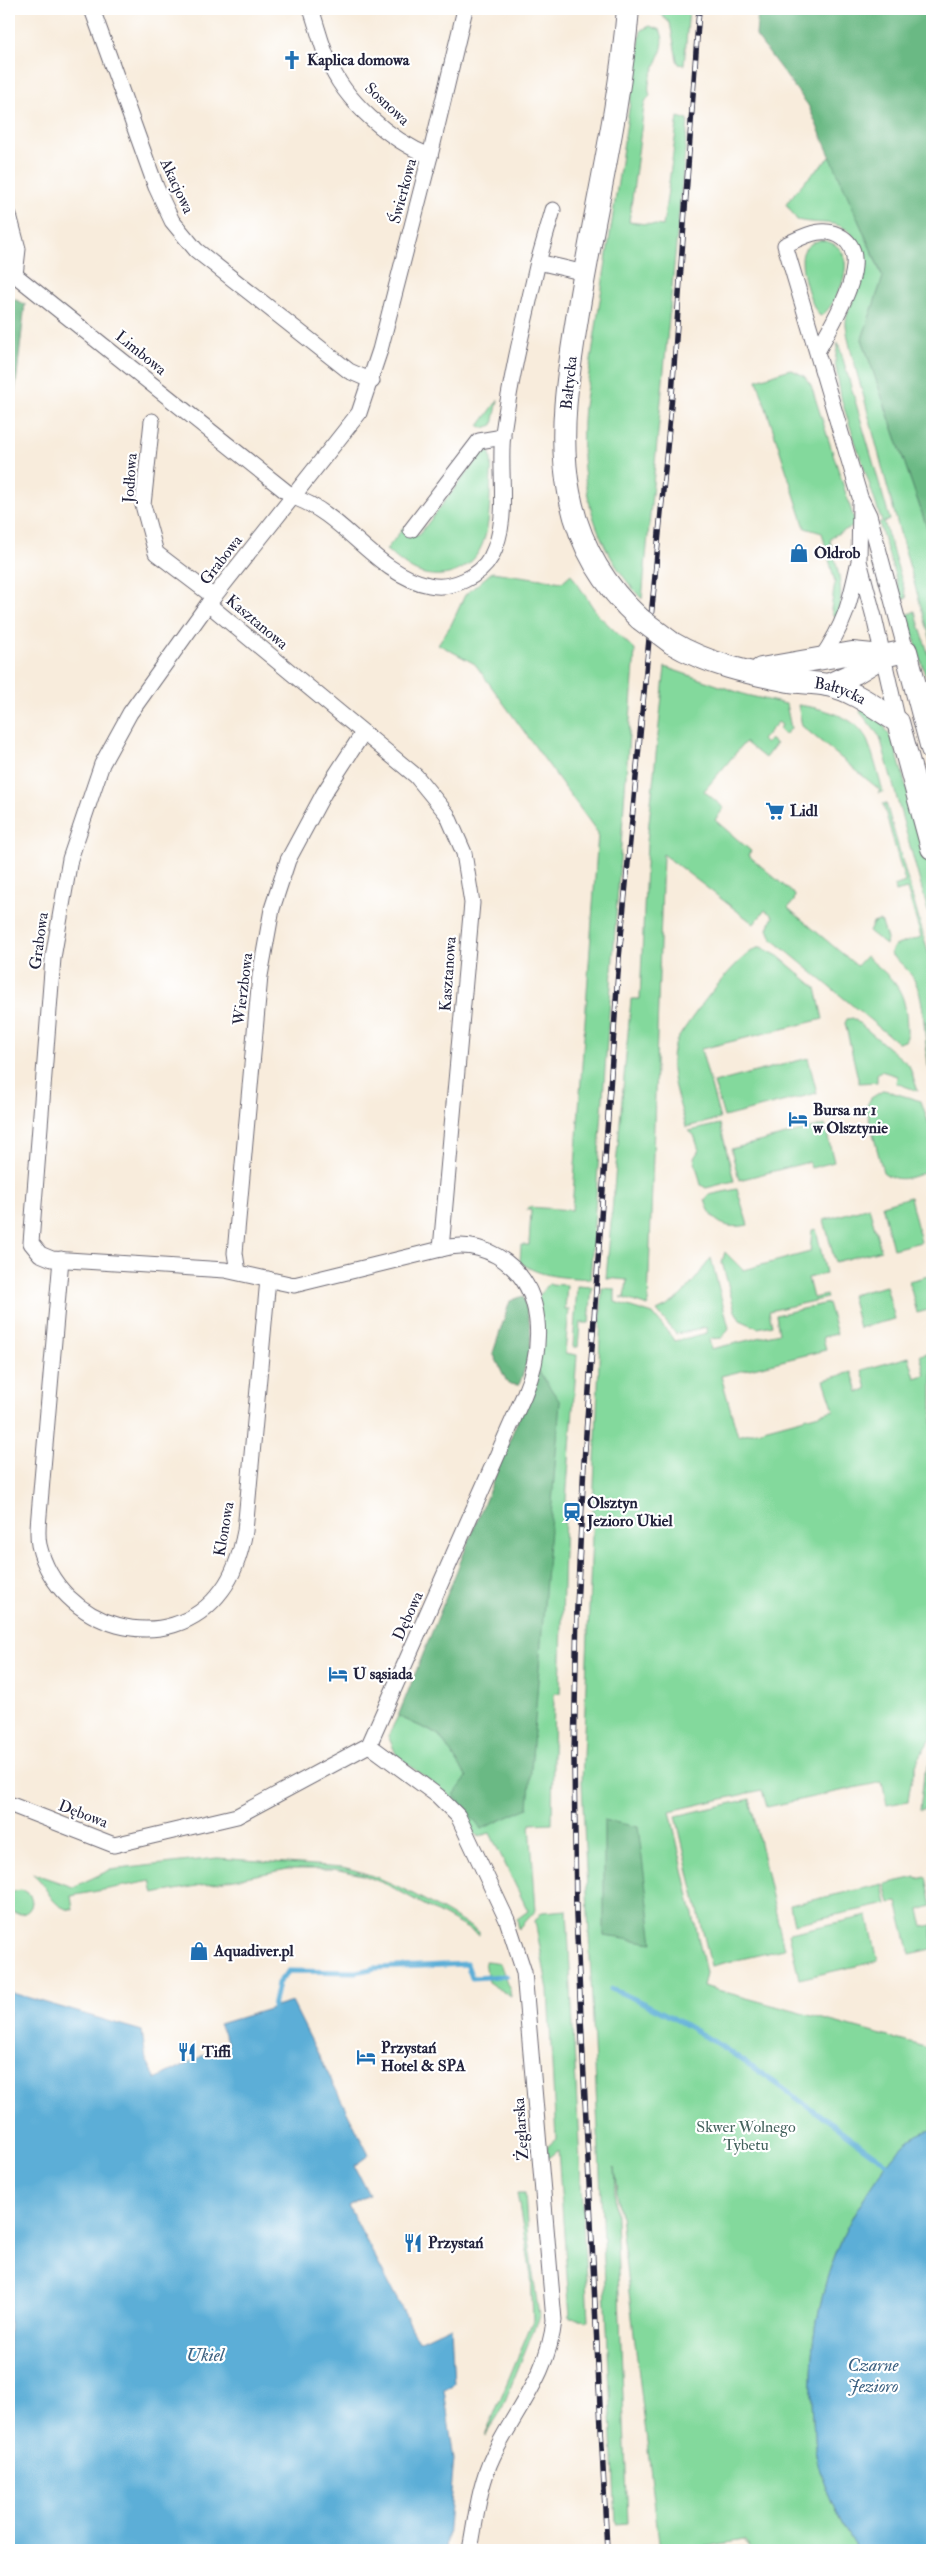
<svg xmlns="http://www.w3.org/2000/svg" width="941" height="2559" font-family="'IM FELL Double Pica',serif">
<rect width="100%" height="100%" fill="#fff"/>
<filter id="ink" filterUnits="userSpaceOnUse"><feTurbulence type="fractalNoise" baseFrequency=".02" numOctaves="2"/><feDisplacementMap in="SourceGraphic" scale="10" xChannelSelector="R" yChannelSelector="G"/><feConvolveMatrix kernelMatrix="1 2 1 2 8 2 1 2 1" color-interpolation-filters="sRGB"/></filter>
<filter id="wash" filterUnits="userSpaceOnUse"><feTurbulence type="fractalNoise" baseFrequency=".0096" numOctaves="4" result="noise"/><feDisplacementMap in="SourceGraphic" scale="20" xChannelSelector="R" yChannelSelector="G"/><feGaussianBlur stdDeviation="1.12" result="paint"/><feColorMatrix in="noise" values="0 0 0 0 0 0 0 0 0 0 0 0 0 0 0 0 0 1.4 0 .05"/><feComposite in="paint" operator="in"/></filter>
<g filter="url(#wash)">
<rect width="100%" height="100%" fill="#f8ecdc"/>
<g fill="#83d99c" stroke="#527e6c">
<polygon points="658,9 689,9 684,65 679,64 677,60 670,23 660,14"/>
<path d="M650 26 660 30C672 51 642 75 650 96L646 100 644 107 629 222 663 226 678 117 688 120 642 599C590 543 578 481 584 406L641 30Z"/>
<path d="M831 156 883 278 862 339 932 542V644C909 567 888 491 868 413 862 387 849 352 846 325 844 306 872 278 862 253 847 214 827 227 797 220L786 204 801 185Z"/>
<path d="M820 240C871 246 831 314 820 316 811 307 797 263 804 251 807 245 814 242 820 240Z"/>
<polygon points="838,342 890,520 884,522 907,598 902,599 879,523 882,522 842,402 835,362"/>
<path d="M790 369 804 376 811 385 856 525 833 536 830 540C837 567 845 590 838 618L833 615 831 609 835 582 822 533 805 528 757 380Z"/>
<polygon points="498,400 493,425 484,428 479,426"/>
<path d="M487 451 490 453C493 467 490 482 490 496 489 526 486 562 452 573 442 576 431 576 421 573 408 569 397 558 386 550L404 527 418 536 483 452Z"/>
<path d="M492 572 562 582 571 574 598 615 635 650 590 1279C566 1277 540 1278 520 1262L521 1245H529L531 1210H527L528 1207 572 1210 598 833 475 664 438 644 451 625 465 595Z"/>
<polygon points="915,611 932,666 932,697 907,615"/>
<path d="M665 667 746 695 786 704 791 728 785 735 779 729 782 725 778 722 762 740 766 744 770 739 776 744 765 758 745 742 704 791 724 808 715 820 751 851 748 855 795 895 794 901 788 908 857 966 866 956C900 985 907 991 907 1037L905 1041 898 1043 772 939 768 929 773 916 765 910 754 924 663 854 648 1306 620 1297H625L627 1280 606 1278 631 999H640L647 842Z"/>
<path d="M798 705C821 708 857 716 867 740 874 756 878 775 883 792L878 793 880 790 802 726Z"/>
<polygon points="864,707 883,724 894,744 932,876 932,926 880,737 860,712"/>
<path d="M886 803 932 966V1021L924 1022C921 989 917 975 890 954L894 946 921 937 907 889 895 892 894 886 905 882 883 804Z"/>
<polygon points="879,921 882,923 887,939 886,945 869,932 873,923"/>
<path d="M761 947 778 956 816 988 823 1019 701 1049 720 1119 686 1127C681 1106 670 1080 672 1059 672 1053 674 1045 677 1040 689 1020 740 950 761 947Z"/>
<polygon points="853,1018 909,1065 918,1091 896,1083 897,1076 881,1071 877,1074 877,1082 859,1083 845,1023 847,1019"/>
<polygon points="808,1058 817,1093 724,1117 714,1083"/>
<path d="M884 1090 921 1101 932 1133V1170C914 1176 899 1185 883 1172L866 1107 871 1098Z"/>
<polygon points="720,1124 734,1181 706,1188 701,1185 694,1158 699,1150 694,1135 689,1131"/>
<polygon points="825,1125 834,1162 811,1168 809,1162 739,1180 731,1149"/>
<path d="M737 1189 748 1225C725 1230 712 1223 705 1200L709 1195Z"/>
<polygon points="910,1197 921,1242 893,1249 882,1205"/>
<polygon points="869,1207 881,1250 835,1262 824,1220"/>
<polygon points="816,1229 826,1273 808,1278 813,1298 826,1295 827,1298 769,1311 772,1325 758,1328 740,1320 735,1311 722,1262 725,1252 743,1270 810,1252 812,1230"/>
<path d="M711 1258 729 1328 722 1338 709 1339 711 1349 779 1333 776 1315 828 1303 837 1334 823 1337 826 1350 721 1376 738 1436 834 1410 824 1380 852 1372 858 1392 867 1389 862 1370 909 1357 915 1378 925 1375 920 1355 932 1352V1737C917 1757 911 1776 908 1801L887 1805 882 1782 767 1807 762 1790 670 1811 706 1973 703 1986 932 2049V2130C906 2134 889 2161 875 2181 824 2253 807 2332 813 2419 814 2433 814 2450 818 2464 826 2494 841 2525 857 2550H753L744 2540 687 2550H660L614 2167 628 2523 616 2524 582 1782 602 1288 615 1289V1302L653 1314 675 1341 707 1333V1327L676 1334 657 1311C682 1301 695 1279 711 1258Z"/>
<polygon points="928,1276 932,1290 932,1309 917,1313 909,1281"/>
<polygon points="549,1284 567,1285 565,1309 569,1309 565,1353 577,1355 565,1514 560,1693 554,1693 552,1823 530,1824 536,1910 519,1929 517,1919 528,1911 490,1833 480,1836 474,1834 448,1794 397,1756 388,1736 398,1716 439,1735 468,1777 481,1829 538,1370 537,1298"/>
<polygon points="577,1286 592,1287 589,1323 580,1323 578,1347 573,1347"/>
<polygon points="886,1286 895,1319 859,1328 851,1295"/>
<polygon points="932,1757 932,1807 920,1810 924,1775"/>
<polygon points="750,1799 784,1949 711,1966 676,1816"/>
<path d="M217 1858 342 1867C392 1878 435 1906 479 1932V1935L388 1885 363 1875 334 1869H288L154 1894 151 1881 71 1896 73 1910C49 1908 50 1887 32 1873L73 1887 110 1870Z"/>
<polygon points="916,1877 917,1879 926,1877 932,1906 919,1910 923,1927 932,1925 932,1949 910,1954 897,1902 890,1903 885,1884"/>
<polygon points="883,1884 887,1904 794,1924 790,1905"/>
<circle cx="20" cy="1902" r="12"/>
<polygon points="567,1910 588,2320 570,2318 558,2150 548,2158 547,2147 556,2139 548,1990 535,1921 542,1912"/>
<polygon points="868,1916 878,1961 799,1979 789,1933"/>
<path d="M485 1961C501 1962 501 1964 505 1978 507 1985 510 1988 511 1997L488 1982Z"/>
<polygon points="517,2193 525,2193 528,2240 539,2316 501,2411 485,2436 533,2320 531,2275"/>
</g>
<g fill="#6ab984" stroke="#466e60">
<polygon points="758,9 932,9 932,542 862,339 883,277 808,105 756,36"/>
<polygon points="9,297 25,304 9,446"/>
<polygon points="932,1021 932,1076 928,1066 924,1022"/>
<path d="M523 1296C535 1337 533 1346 519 1385L508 1384 493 1353 510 1301Z"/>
<polygon points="538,1370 560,1402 528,1808 481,1829 454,1795 467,1777 439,1735 398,1716"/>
<polygon points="604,1820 638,1827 653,1943 604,1936"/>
</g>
<g fill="#5caed7" stroke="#3f6889">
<polygon points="9,1992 142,2031 146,2060 156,2079 228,2043 219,2024 292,2002 369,2155 354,2166 369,2195 348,2206 419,2341 451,2326 454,2384 444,2390 454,2459 446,2550 9,2550"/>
<path d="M932 2130V2550H857C841 2524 826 2494 818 2464 814 2450 814 2433 813 2419 807 2332 824 2254 875 2181 889 2161 906 2134 932 2130Z"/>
</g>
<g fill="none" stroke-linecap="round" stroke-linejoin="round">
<g stroke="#5caed7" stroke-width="5">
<path d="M611 1989C711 2028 800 2102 887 2164"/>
<polyline points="273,2007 278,1983 289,1971 357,1972 375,1968 467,1964 472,1978 506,1976"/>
</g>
</g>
</g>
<g filter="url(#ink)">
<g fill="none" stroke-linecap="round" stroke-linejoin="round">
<g stroke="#6d6973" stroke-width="17">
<g id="street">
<polyline points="92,9 156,187 172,221 196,250 349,371 372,381"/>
<path d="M311 9C317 26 321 44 328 60 344 101 391 141 430 156"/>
<polyline points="9,215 18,249 15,275"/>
<polyline points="538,262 553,210"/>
<path d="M15 275 293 497C345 514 375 574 429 585 451 590 480 577 491 557 511 519 498 474 503 433 511 375 525 319 538 262L585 273"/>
<path d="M817 352C830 326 875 260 843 238 823 224 803 237 785 245L860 497 869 515 906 651"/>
<polyline points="152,421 143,505 156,553 214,597"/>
<polyline points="860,503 859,561 874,617 898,722"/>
<polyline points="411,530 479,441 503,437"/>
<polyline points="208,604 416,776 447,814 464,853 472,903 441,1249 294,1285 225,1270 52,1259 40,1254 31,1243 53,958 70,859 102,764 130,713 208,604 359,413 380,350 430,156 465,9"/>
<path d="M821 659C845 623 849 606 858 565"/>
<path d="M61 1259 39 1515C38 1525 37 1535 39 1545 58 1627 169 1662 222 1590 235 1573 241 1552 245 1531L268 1279"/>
<polyline points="238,1272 235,1253 260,976 272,909 288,860 324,793 363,733"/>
<path d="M369 1745 438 1796 458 1816 507 1920 524 1972 554 2320C549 2374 515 2410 493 2456 479 2485 476 2519 470 2550"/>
<path d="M9 1804 114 1845 237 1816 369 1745 524 1395C544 1348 547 1285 497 1256 479 1246 461 1243 441 1249"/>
</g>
</g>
<g stroke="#6d6973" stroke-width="24">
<g id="secondary">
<path d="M628 9C620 107 596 204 580 300 570 363 557 429 569 492 578 542 603 585 640 619"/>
<path id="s1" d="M672 643C707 664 749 673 789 681 801 683 815 682 827 685 853 690 876 708 898 722L932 848"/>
<polyline points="761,669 852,653 883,656 906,651 932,749"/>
<polyline points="828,685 855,673 883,656"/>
</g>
</g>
<use href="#street" stroke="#fff" stroke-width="15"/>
<use href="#secondary" stroke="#fff" stroke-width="22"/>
<g stroke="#22223b" stroke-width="5.5">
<polyline id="rail" points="607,2550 576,1915 574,1757 577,1607 584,1463 619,958 672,395 699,9"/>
</g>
<use href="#rail" stroke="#fff" stroke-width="4" stroke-dasharray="11" stroke-linecap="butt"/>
<g stroke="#6d6973" stroke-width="24" stroke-linecap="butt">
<polyline id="secondary-bridge" points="640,619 672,643"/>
</g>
<use href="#secondary-bridge" stroke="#fff" stroke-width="22"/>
</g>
</g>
<defs>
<g id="church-bare" transform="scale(1.5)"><path d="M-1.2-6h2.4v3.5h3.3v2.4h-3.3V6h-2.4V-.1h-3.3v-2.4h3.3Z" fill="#1f6fb2" stroke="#fff" stroke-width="2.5" paint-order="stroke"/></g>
<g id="shop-bare" transform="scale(1.5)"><path d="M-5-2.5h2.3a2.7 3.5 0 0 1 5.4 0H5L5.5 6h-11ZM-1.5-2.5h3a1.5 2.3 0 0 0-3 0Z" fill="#1f6fb2" stroke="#fff" stroke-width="2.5" paint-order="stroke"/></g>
<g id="supermarket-bare" transform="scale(1.5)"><path d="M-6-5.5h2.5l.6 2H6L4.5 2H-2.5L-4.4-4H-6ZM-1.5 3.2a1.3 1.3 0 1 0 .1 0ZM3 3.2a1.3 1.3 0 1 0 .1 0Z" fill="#1f6fb2" stroke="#fff" stroke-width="2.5" paint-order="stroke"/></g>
<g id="hotel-bare" transform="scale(1.5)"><path d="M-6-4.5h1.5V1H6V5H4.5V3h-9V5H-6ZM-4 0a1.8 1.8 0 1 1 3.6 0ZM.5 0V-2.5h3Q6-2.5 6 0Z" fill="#1f6fb2" stroke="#fff" stroke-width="2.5" paint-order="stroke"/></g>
<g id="station-bare" transform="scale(1.5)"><path d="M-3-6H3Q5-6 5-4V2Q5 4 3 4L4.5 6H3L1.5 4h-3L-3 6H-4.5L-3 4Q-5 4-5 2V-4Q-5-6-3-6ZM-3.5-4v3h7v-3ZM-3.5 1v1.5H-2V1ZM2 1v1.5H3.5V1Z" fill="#1f6fb2" stroke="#fff" stroke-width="2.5" paint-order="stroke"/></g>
<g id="restaurant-bare" transform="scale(1.5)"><path d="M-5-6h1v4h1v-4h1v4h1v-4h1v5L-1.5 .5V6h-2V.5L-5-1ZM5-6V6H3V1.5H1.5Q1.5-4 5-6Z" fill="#1f6fb2" stroke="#fff" stroke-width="2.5" paint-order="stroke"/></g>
</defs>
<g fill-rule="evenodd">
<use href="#church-bare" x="292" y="60"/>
<use href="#shop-bare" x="799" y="553"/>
<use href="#supermarket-bare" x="775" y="811"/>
<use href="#hotel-bare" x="798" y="1119"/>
<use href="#station-bare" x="572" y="1512"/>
<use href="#hotel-bare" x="338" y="1674"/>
<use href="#shop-bare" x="199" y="1951"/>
<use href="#restaurant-bare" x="187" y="2052"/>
<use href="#hotel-bare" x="366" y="2057"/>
<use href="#restaurant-bare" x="413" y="2243"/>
</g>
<g text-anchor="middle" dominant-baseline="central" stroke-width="4.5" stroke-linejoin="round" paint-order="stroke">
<g font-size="16" font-weight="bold" fill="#22223b" stroke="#fff" text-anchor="start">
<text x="307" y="60">Kaplica domowa</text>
<text x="814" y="553">Oldrob</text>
<text x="790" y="811">Lidl</text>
<text x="813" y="1110">Bursa nr 1<tspan x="813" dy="18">w Olsztynie</tspan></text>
<text x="587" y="1503">Olsztyn<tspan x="587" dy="18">Jezioro Ukiel</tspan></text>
<text x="353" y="1674">U sąsiada</text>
<text x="214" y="1951">Aquadiver.pl</text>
<text x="381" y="2048">Przystań<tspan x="381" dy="18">Hotel &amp; SPA</tspan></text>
<text x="202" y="2052">Tiffi</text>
<text x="428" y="2243">Przystań</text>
</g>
<g font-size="16" fill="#22223b" stroke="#fff">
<text transform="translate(387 104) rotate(43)">Sosnowa</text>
<text transform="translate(177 186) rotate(65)">Akacjowa</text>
<text transform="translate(403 191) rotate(-75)">Świerkowa</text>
<text transform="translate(141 353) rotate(39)">Limbowa</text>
<text transform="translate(569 383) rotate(-84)">Bałtycka</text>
<text transform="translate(130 478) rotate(-86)">Jodłowa</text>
<text transform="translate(221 560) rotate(-52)">Grabowa</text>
<text transform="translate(257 622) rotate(40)">Kasztanowa</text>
<text stroke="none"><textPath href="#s1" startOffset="176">Bałtycka</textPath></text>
<text transform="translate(39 941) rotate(-82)">Grabowa</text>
<text transform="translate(448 974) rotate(-86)">Kasztanowa</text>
<text transform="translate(243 989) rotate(-83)">Wierzbowa</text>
<text transform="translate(224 1529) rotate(-80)">Klonowa</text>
<text transform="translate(408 1616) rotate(-66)">Dębowa</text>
<text transform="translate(83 1814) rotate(21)">Dębowa</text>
<text transform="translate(521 2129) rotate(-94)">Żeglarska</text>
</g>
<g font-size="16" fill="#44625d" stroke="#fff">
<text x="746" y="2127">Skwer Wolnego<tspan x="746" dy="18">Tybetu</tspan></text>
</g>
<g font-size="18" font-style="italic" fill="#3c6181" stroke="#fff">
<text x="205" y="2355">Ukiel</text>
<text x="873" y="2365">Czarne<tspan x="873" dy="21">Jezioro</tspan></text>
</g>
</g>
<rect width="941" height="2559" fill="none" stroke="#fff" stroke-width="30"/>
</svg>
